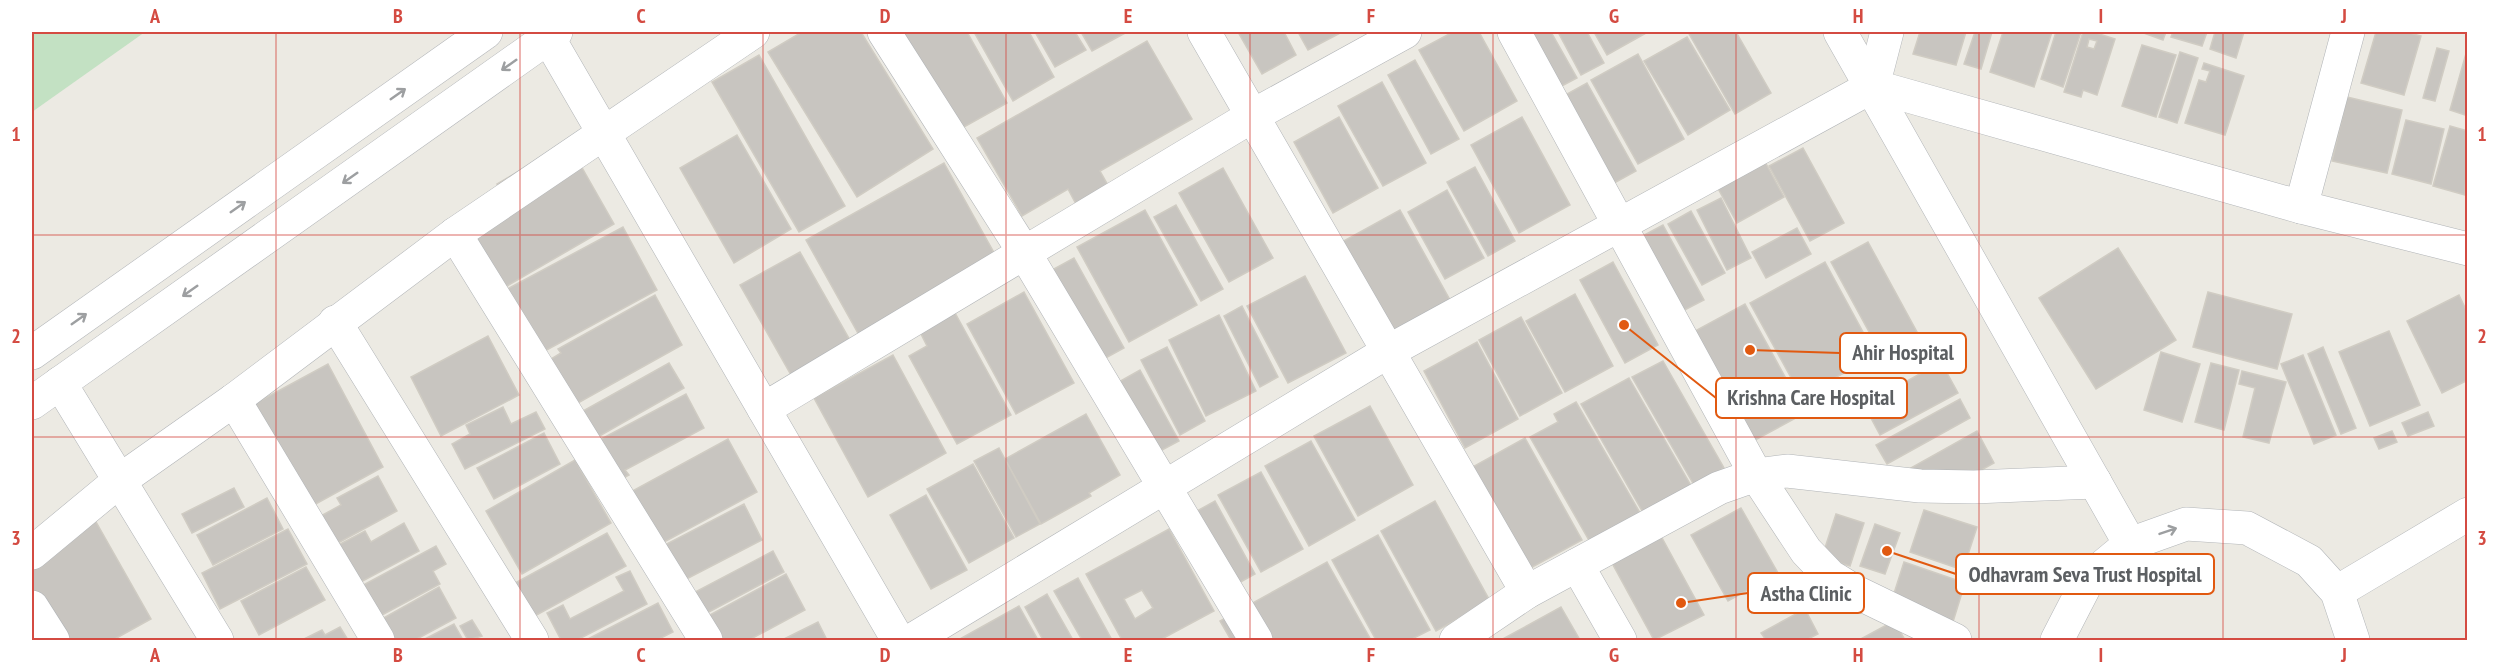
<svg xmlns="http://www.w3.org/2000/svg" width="2499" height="672" font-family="'PT Sans Narrow',sans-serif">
<rect width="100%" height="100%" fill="#eceae3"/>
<polygon fill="#c3e1c3" points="32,32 145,32 32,112"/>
<g fill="#c8c5c0" stroke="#d0ccc3" stroke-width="1.5" fill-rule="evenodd">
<polygon points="802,32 861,32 933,149 857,197 768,52"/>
<polygon points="898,32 967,32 1007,103 955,132"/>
<polygon points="974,32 1029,32 1054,77 1013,101"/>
<polygon points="1035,32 1075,32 1086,50 1055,67"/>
<polygon points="1081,32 1127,32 1092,51"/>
<polygon points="1238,32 1284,32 1296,55 1262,74"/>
<polygon points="1298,32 1342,32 1308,50"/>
<polygon points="1453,32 1479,32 1517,101 1464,131 1419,50"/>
<polygon points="1505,32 1551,32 1577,78 1541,97"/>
<polygon points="1558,32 1587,32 1604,63 1581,75"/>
<polygon points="1594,32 1645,32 1646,33 1607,55"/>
<polygon points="1688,32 1736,32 1771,93 1735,114"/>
<polygon points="1920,32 1966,32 1956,65 1913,54"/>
<polygon points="1975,32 1992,32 1981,69 1964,64"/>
<polygon points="2003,32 2052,32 2034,87 1990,72"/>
<polygon points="2056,32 2081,32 2063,87 2041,79"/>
<path d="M2083 32H2093L2115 39 2097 95 2083 90 2081 97 2064 92ZM2089 39 2097 41 2094 49 2087 47Z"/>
<polygon points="2141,32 2166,32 2163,40"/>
<polygon points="2173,32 2207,32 2202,46 2171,37"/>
<polygon points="2215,32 2244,32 2236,58 2210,49"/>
<polygon points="2376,32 2406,32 2421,36 2404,95 2361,83"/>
<polygon points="1687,37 1730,110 1688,135 1644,61"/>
<polygon points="1147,41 1192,119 1100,171 1109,187 1077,206 1068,189 1022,216 977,138"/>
<polygon points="2142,45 2176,55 2156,117 2122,106"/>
<polygon points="2437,48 2449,51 2435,101 2423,98"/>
<polygon points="2467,50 2468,50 2468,116 2450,110"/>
<polygon points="2180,52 2198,58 2177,123 2159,117"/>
<polygon points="1638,54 1684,139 1638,164 1591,80"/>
<polygon points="759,55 845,206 799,232 712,82"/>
<polygon points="1415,60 1459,139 1431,154 1388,75"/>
<polygon points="2204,63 2244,76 2225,135 2185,123 2199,80 2206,82 2210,71 2202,69"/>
<polygon points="1382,82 1426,163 1383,186 1338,106"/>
<polygon points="1587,83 1636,171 1598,192 1549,104"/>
<polygon points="2347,97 2402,110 2387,173 2332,161"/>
<polygon points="1339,117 1378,188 1333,213 1294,142"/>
<polygon points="1522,117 1570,205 1519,233 1471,145"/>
<polygon points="2406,120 2444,129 2431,184 2392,174"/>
<polygon points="2450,126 2468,131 2465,195 2433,186"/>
<polygon points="737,135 791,229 734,263 680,168"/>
<polygon points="1803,148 1844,223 1810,241 1769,166"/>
<polygon points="572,150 614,224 495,293 455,224 504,196 497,184 519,171"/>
<polygon points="1763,158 1784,197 1737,223 1715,183"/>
<polygon points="944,163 997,258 859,335 806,240"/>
<polygon points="1475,167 1515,241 1488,256 1447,182"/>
<polygon points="1223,168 1273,258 1229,282 1179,193"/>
<polygon points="1447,190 1484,258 1445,279 1408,212"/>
<polygon points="1721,198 1751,258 1727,270 1697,210"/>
<polygon points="1176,205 1223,289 1201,301 1154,217"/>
<polygon points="1145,210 1197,305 1129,342 1077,247"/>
<polygon points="1400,210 1450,300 1390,333 1340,243"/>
<polygon points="1691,211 1725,273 1702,285 1668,224"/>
<polygon points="1663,225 1704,300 1673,316 1633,241"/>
<polygon points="623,227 657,290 532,358 498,294"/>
<polygon points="1797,228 1811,254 1766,278 1752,252"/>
<polygon points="1868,242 1923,343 1886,363 1831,262"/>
<polygon points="2118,248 2176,340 2096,389 2039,298"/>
<polygon points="800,252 851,342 791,375 740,285"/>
<polygon points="1074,258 1124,348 1091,366 1041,276"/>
<polygon points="1613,262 1658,345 1625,363 1580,280"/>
<polygon points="1825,262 1876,356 1801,396 1750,303"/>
<polygon points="1305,276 1346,353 1288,383 1247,306"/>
<polygon points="1024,292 1074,383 1016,414 967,324"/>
<polygon points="2208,292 2292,314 2277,369 2193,347"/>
<polygon points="1575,294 1613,366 1565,392 1526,321"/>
<polygon points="655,295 682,345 562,412 546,362 561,353 558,349"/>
<polygon points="2459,295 2468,314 2468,380 2442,393 2407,321"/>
<polygon points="1745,304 1805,413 1744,446 1684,337"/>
<polygon points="1242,306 1278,377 1260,387 1224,316"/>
<polygon points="954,311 1011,415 957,444 909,356 927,346 919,330"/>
<polygon points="1219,315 1256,391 1206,416 1169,340"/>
<polygon points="1521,317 1562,393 1520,416 1479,340"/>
<polygon points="2389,331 2420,405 2370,426 2339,352"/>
<polygon points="488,336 519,395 441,436 411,377"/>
<polygon points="1477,342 1518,419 1465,448 1424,371"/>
<polygon points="1167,347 1205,421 1180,435 1141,360"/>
<polygon points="2323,347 2356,428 2341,434 2308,354"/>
<polygon points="2161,352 2200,364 2182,422 2144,410"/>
<polygon points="893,355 946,453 868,497 814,398"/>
<polygon points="2303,355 2336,435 2314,444 2281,364"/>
<polygon points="1663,361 1724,468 1694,485 1632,377"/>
<polygon points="1941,362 1958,393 1880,435 1864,405"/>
<polygon points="669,363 684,388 589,442 574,416"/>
<polygon points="2211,363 2239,370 2224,430 2195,422"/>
<polygon points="328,364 383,467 303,511 247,408"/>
<polygon points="1140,370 1179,441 1147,458 1108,388"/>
<polygon points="2242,371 2286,382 2269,443 2243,437 2255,388 2239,384"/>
<polygon points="1629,378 1693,489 1645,516 1581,404"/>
<polygon points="686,394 704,428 625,470 629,475 607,487 586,447"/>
<polygon points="1960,399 1970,418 1887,464 1876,445"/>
<polygon points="1576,402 1643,518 1590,542 1530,437 1558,422 1554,414"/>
<polygon points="1370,406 1413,485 1358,516 1314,436"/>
<polygon points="503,407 511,424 536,412 545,429 465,469 452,444 470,434 466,425"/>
<polygon points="2428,412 2434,426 2408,436 2402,423"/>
<polygon points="1086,414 1120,475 1089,493 1091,496 1041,524 1005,459"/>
<polygon points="1977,431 1994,463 1926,501 1909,469"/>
<polygon points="2392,431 2397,442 2379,449 2374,438"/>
<polygon points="544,433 560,464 494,499 477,468"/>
<polygon points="1525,438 1582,540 1525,571 1469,469"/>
<polygon points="728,439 757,492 653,548 625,495"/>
<polygon points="1311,441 1355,520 1309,546 1265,466"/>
<polygon points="999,448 1040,524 1016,537 974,461"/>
<polygon points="575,460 611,523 522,574 486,511"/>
<polygon points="973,464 1014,538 969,563 927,489"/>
<polygon points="1261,472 1303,549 1261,572 1218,495"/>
<polygon points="378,476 397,511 325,550 319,517 341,505 337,498"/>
<polygon points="234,488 244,507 192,533 182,514"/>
<polygon points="926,495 967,570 931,589 890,515"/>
<polygon points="267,498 283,529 213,565 197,535"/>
<polygon points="1215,501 1255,574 1219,594 1179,521"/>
<polygon points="1435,501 1490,601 1436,631 1381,531"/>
<polygon points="744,504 762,540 673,586 655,550"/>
<polygon points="1741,508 1778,573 1728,601 1691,535"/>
<polygon points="1924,510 1977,527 1963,570 1910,552"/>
<polygon points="91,513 151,619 113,640 55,640 32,599 32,546"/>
<polygon points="1836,514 1864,523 1850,566 1822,557"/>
<polygon points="404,523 419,551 342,592 321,554 365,531 371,542"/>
<polygon points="1875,524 1900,533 1885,574 1860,566"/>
<polygon points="288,529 307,564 220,609 202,573"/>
<path d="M1169 529 1214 611 1160 640H1122L1086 574ZM1142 590 1153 608 1135 619 1124 599Z"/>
<polygon points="607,533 626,566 533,617 515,583"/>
<polygon points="1378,535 1430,630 1410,640 1376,640 1332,560"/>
<polygon points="1661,536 1704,615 1654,640 1612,563"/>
<polygon points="436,546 446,564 433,571 440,584 369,622 352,591"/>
<polygon points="773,551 784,572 692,621 680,600"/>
<polygon points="1327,562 1371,640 1231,640 1220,621"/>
<polygon points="1904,562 1965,583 1952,625 1890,606"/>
<polygon points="306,567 325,600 259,635 241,601"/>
<polygon points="630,571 647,604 577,640 561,640 547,613 563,605 570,619 624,591 616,577"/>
<polygon points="786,574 805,610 749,640 701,640 693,624"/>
<polygon points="1078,578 1112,640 1082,640 1054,591"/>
<polygon points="439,587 456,618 415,640 379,640 371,625"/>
<polygon points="1047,594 1073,640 1043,640 1025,607"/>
<polygon points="658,603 673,632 657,640 586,640"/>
<polygon points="1019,606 1038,640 958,640"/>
<polygon points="1561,607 1580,640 1501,640"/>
<polygon points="1805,609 1818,634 1806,640 1766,640 1761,633"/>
<polygon points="472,620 482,636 468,640 460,626"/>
<polygon points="1894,621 1905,640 1859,640"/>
<polygon points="818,622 827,640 782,640"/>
<polygon points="454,624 463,640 423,640"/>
<polygon points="340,627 348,640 302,640 322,630 325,635"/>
</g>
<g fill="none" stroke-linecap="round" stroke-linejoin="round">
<g stroke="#b1b4b7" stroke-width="34">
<g id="street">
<polyline points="545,32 898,640"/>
<polyline points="884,32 1024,252 1256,640"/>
<polyline points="1204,32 1527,592"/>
<polyline points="1514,32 1756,475 1806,551 1830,576 1856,592 1955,640"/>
<polyline points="1873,86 1887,32"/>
<polyline points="2301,207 2348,32"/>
<polyline points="455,234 706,640"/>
<polyline points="335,322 532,640"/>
<polyline points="60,383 217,640"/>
<polyline points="234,400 378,640"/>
<polyline points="764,409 1254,115 1405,32"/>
<polyline points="32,553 119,481 234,400 455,234 753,32"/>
<polyline points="1577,565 1620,640"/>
<polyline points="32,607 53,640"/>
<polyline points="912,640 1389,351 1873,86 2301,207 2468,249"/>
<polyline points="1456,640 1527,592 1719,488 1756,475 1787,471 1920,486 1974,487 2095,482"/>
</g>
</g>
<g stroke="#b3b6b9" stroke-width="34">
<g id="secondary">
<polyline points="1840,32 2130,544"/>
<polyline points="32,353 486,32"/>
<polyline points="32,403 556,32"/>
<polyline points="2337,592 2468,514"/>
<polyline points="2057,640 2089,578 2130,544 2186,524 2247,528 2309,561 2337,592 2353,640"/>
</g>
</g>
<use href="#street" stroke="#fff" stroke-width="33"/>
<use href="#secondary" stroke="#fff" stroke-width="33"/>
</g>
<defs><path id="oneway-shaft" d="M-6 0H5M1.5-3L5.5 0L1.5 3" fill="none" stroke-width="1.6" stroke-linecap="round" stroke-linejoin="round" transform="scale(1.5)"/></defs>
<g stroke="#9d9fa1">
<use href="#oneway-shaft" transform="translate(509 65) rotate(145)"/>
<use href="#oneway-shaft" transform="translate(398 94) rotate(-35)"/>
<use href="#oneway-shaft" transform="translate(350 178) rotate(145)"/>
<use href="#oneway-shaft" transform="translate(238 207) rotate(-35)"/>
<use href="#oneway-shaft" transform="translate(190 291) rotate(145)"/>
<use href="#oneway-shaft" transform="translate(79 319) rotate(-35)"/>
<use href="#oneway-shaft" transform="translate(2168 531) rotate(-19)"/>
</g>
<path fill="none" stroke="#d44b42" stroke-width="1.5" stroke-opacity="0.55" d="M276 32V640M520 32V640M763 32V640M1006 32V640M1250 32V640M1493 32V640M1736 32V640M1979 32V640M2223 32V640M32 235H2468M32 437H2468"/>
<path fill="none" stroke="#e15910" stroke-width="2" d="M1750 350L1840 353M1624 325L1716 398M1887 551L1956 574M1681 603L1748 593"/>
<g fill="#e15910" stroke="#fff" stroke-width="2">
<circle cx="1750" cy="350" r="6"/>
<circle cx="1624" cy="325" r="6"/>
<circle cx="1887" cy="551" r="6"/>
<circle cx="1681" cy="603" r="6"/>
</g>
<g fill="#fff" stroke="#e15910" stroke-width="2">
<rect x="1840" y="333" width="126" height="40" rx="6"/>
<rect x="1716" y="378" width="191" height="40" rx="6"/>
<rect x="1956" y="554" width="258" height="40" rx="6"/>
<rect x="1748" y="573" width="116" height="40" rx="6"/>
</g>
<g font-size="22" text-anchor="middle" font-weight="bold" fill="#5c5f62">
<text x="1903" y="360">Ahir Hospital</text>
<text x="1811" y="405">Krishna Care Hospital</text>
<text x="2085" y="582">Odhavram Seva Trust Hospital</text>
<text x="1806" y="601">Astha Clinic</text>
</g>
<rect width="2499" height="672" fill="none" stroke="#ffffff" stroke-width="66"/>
<rect x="33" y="33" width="2433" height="606" fill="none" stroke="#d44b42" stroke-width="2"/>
<g font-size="20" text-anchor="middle" font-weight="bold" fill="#d44b42">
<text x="155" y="23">A</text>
<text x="398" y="23">B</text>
<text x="641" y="23">C</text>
<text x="885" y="23">D</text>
<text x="1128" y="23">E</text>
<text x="1371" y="23">F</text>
<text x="1614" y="23">G</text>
<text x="1858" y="23">H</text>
<text x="2101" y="23">I</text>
<text x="2344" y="23">J</text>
<text x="16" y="141">1</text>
<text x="2482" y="141">1</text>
<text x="16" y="343">2</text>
<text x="2482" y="343">2</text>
<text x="16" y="545">3</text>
<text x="2482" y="545">3</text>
<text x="155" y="662">A</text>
<text x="398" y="662">B</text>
<text x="641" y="662">C</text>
<text x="885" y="662">D</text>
<text x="1128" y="662">E</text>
<text x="1371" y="662">F</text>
<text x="1614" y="662">G</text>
<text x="1858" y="662">H</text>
<text x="2101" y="662">I</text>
<text x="2344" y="662">J</text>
</g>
</svg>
